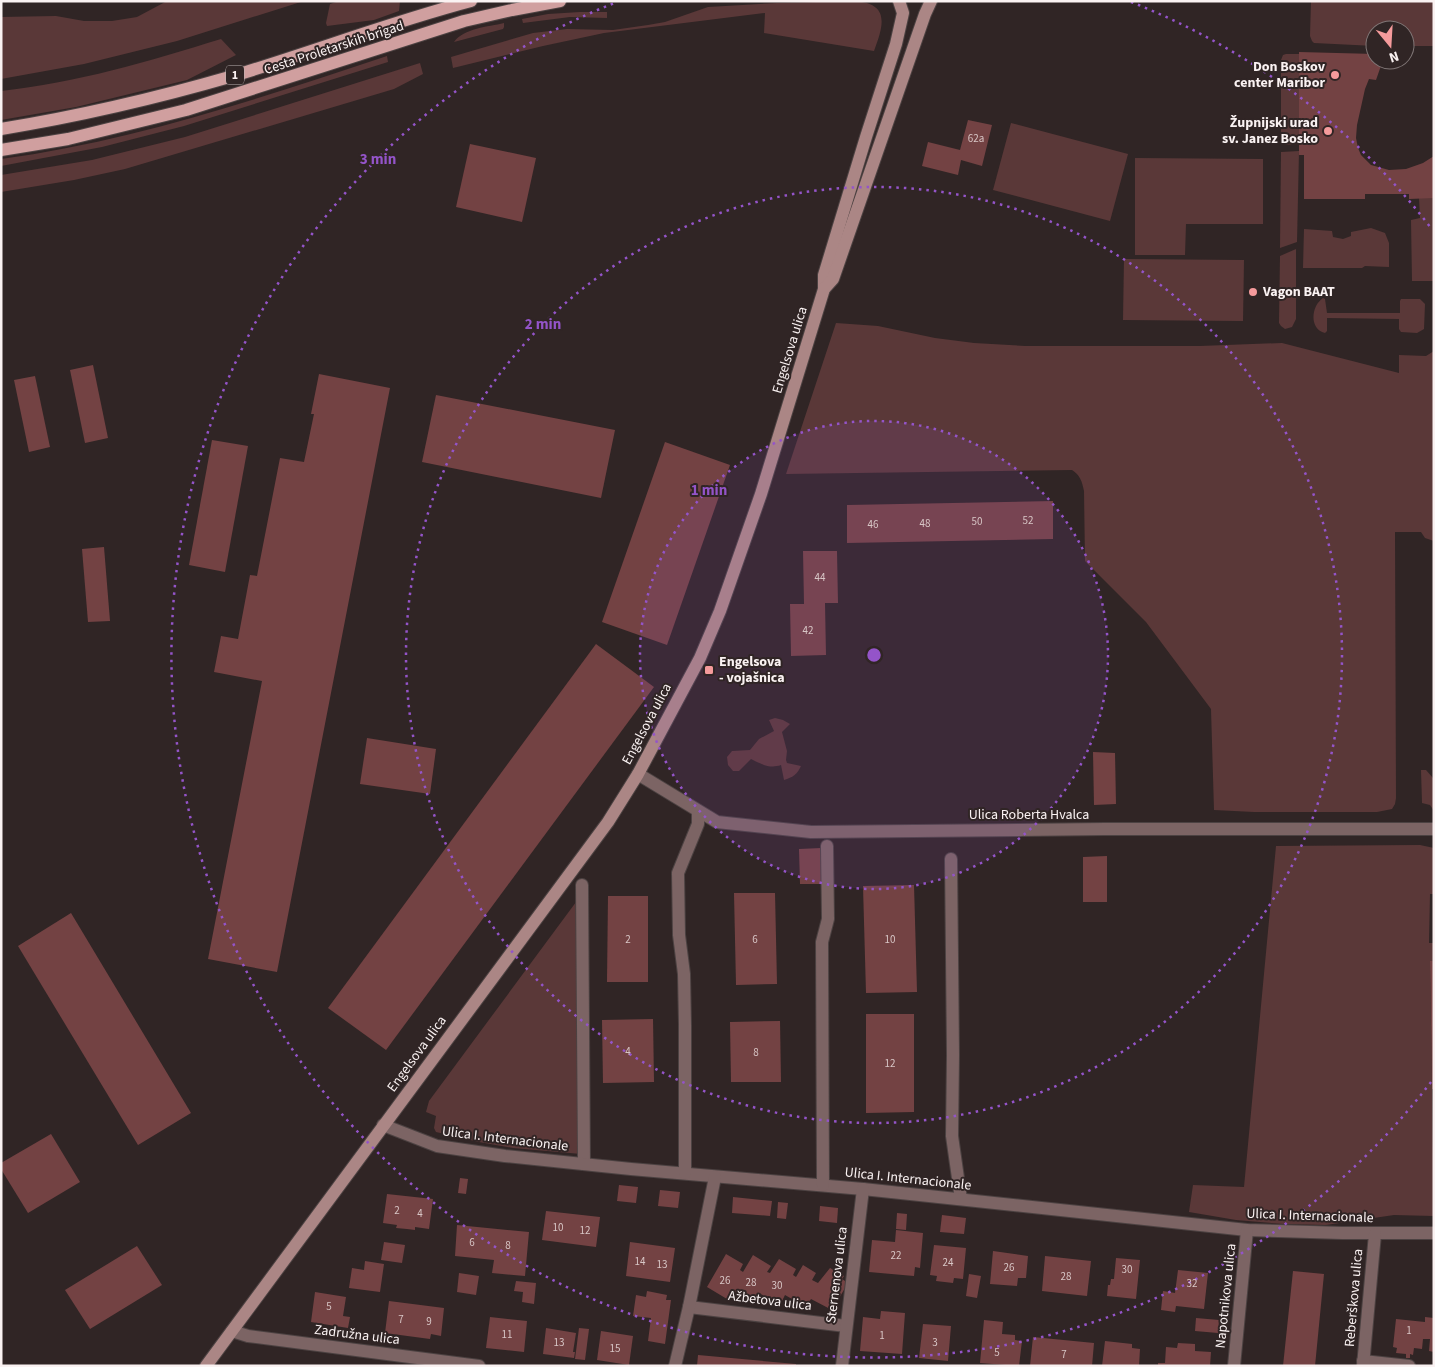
<svg xmlns="http://www.w3.org/2000/svg" width="1435" height="1367" font-family="'Source Sans 3',sans-serif">
<rect width="100%" height="100%" fill="#302525"/>
<g fill="#5a3838">
<polygon points="167,1 304,1 177,41 84,64 1,79 1,17 56,16 84,21 112,21 137,17"/>
<polygon points="339,1 400,1 399,11 374,20 327,26 326,23 330,4"/>
<path d="M855 1C891 4 883 26 874 51L764 33 765 13 604 33 543 46 453 68 451 57 533 33 567 29 613 30 648 25 665 22 708 7 777 3Z"/>
<polygon points="1311,1 1434,1 1434,46 1405,46 1405,30 1375,30 1375,46 1314,43 1312,41 1310,36"/>
<polygon points="580,12 607,12 607,18 570,17 523,23 522,19 548,14"/>
<path d="M504 23V27L503 29 454 42C464 28 488 27 504 23Z"/>
<path d="M221 39 236 55 187 80 76 107 1 120V91C76 83 150 61 221 39Z"/>
<polygon points="1286,54 1299,54 1299,144 1281,145 1281,60 1283,55"/>
<path d="M387 56 388 62 184 126 102 147 1 166V159C133 141 261 98 387 56Z"/>
<polygon points="420,63 423,74 394,89 125,169 74,180 1,192 1,175 92,160 185,137"/>
<polygon points="1011,123 1128,154 1110,221 993,190"/>
<polygon points="1299,151 1297,242 1280,248 1281,152"/>
<polygon points="1135,158 1263,159 1263,224 1186,224 1185,255 1135,255"/>
<polygon points="1419,198 1434,198 1434,281 1412,281 1411,220 1420,218"/>
<polygon points="1371,228 1385,233 1389,243 1389,267 1365,266 1362,268 1303,268 1304,229 1332,231 1333,237 1343,239 1351,236 1351,232"/>
<polygon points="1296,249 1296,319 1292,327 1285,329 1281,326 1279,323 1280,256"/>
<polygon points="1124,259 1244,260 1243,321 1123,320"/>
<path d="M1323 298 1325 299 1327 313H1400V301L1401 299H1420L1425 304 1424 329 1417 333 1401 332 1399 329V319L1327 318V331L1325 333C1309 329 1311 306 1323 298Z"/>
<path d="M836 323 878 326 935 338 974 343 1025 346H1200L1282 343 1399 373V355L1426 356 1434 351V541L1425 538 1421 532H1395L1396 798 1395 804 1392 809 1377 812H1254L1214 810 1211 709 1146 622 1085 561 1084 491C1082 481 1080 475 1072 470L786 474Z"/>
<path d="M775 718 783 720 790 724 782 732 787 751 786 760 787 763 801 766C797 775 793 777 784 780L781 765C770 769 761 764 751 759L739 771H733L728 765 727 757 732 751 750 750 759 739 774 731 769 720Z"/>
<polygon points="1421,770 1426,770 1433,778 1434,811 1430,805 1422,803"/>
<polygon points="1420,845 1434,848 1434,894 1430,894 1429,943 1434,943 1434,961 1430,962 1434,1216 1394,1215 1326,1225 1283,1224 1236,1220 1189,1212 1193,1185 1244,1187 1276,846"/>
<polygon points="579,898 581,1154 513,1148 479,1142 436,1132 434,1128 436,1116 426,1112 429,1101"/>
</g>
<g fill="#734243">
<polygon points="1299,52 1375,54 1375,60 1383,60 1376,80 1369,79 1365,89 1357,125 1356,138 1358,148 1361,155 1371,165 1389,170 1406,169 1423,163 1434,156 1434,198 1409,199 1409,194 1365,194 1365,199 1304,199 1304,155 1299,155"/>
<polygon points="968,120 992,125 982,166 961,160 958,175 922,166 928,142 960,150"/>
<polygon points="470,144 536,158 522,222 456,207"/>
<polygon points="93,365 108,438 85,443 70,370"/>
<polygon points="319,374 390,388 277,972 208,959 262,681 214,672 221,636 238,639 250,575 257,576 280,458 304,462 314,414 311,414"/>
<polygon points="35,376 50,447 29,452 14,380"/>
<polygon points="436,395 615,430 601,498 422,462"/>
<polygon points="212,440 248,446 225,572 189,565"/>
<polygon points="665,442 730,465 667,645 602,622"/>
<polygon points="1053,501 1053,539 847,543 847,505"/>
<polygon points="104,547 110,621 88,622 82,549"/>
<polygon points="803,551 837,551 838,603 825,603 826,655 791,656 790,604 804,604"/>
<polygon points="596,644 654,687 386,1050 328,1008"/>
<polygon points="367,738 436,749 430,794 360,784"/>
<polygon points="1093,752 1115,753 1116,804 1094,805"/>
<polygon points="821,848 822,884 800,884 799,849"/>
<polygon points="1107,856 1107,902 1083,902 1083,857"/>
<polygon points="914,885 917,992 866,993 863,886"/>
<polygon points="734,893 775,893 777,984 736,985"/>
<polygon points="608,896 648,896 648,982 607,982"/>
<polygon points="71,913 191,1113 138,1145 18,946"/>
<polygon points="1430,961 1434,961 1434,1089 1432,1089"/>
<polygon points="866,1014 914,1014 914,1112 866,1113"/>
<polygon points="653,1019 654,1082 603,1083 602,1020"/>
<polygon points="780,1021 781,1082 731,1082 730,1022"/>
<polygon points="51,1134 80,1182 28,1213 1,1169 1,1163"/>
<polygon points="460,1178 468,1179 466,1194 458,1193"/>
<polygon points="619,1185 638,1187 636,1203 617,1201"/>
<polygon points="660,1190 680,1192 678,1208 658,1206"/>
<polygon points="387,1194 433,1199 429,1229 415,1227 415,1230 407,1229 396,1228 397,1225 383,1223"/>
<polygon points="733,1197 772,1201 770,1216 732,1213"/>
<polygon points="778,1202 788,1203 786,1219 777,1218"/>
<polygon points="820,1206 838,1208 837,1223 819,1221"/>
<polygon points="546,1211 600,1217 596,1247 542,1240"/>
<polygon points="897,1213 907,1214 906,1230 896,1229"/>
<polygon points="942,1215 966,1218 964,1234 940,1232"/>
<polygon points="457,1225 529,1232 525,1276 492,1273 494,1260 455,1256"/>
<polygon points="896,1230 923,1233 920,1268 915,1267 914,1276 869,1272 872,1240 895,1242"/>
<polygon points="384,1242 405,1245 402,1263 381,1260"/>
<polygon points="630,1242 675,1248 670,1282 626,1276"/>
<polygon points="934,1245 966,1248 963,1279 954,1278 953,1283 936,1281 937,1276 930,1275"/>
<polygon points="137,1246 162,1285 90,1329 65,1290"/>
<polygon points="993,1251 1028,1256 1026,1278 1018,1278 1017,1286 990,1284"/>
<polygon points="726,1254 743,1264 740,1270 743,1272 753,1255 771,1266 767,1272 770,1273 779,1259 796,1269 793,1275 796,1277 803,1265 816,1273 812,1280 818,1283 830,1268 844,1276 842,1279 848,1283 832,1310 811,1299 806,1307 785,1295 780,1305 759,1293 753,1302 732,1290 727,1299 707,1287"/>
<polygon points="1045,1256 1091,1261 1087,1296 1042,1291"/>
<polygon points="1116,1258 1140,1260 1136,1299 1107,1296 1108,1285 1110,1285 1111,1279 1114,1279"/>
<polygon points="365,1261 384,1264 380,1292 349,1288 352,1268 364,1270"/>
<polygon points="1178,1270 1208,1273 1204,1309 1176,1306 1175,1312 1161,1310 1163,1291 1175,1293"/>
<polygon points="1293,1271 1324,1274 1315,1366 1283,1366"/>
<polygon points="459,1273 479,1276 476,1295 457,1292"/>
<polygon points="969,1274 981,1276 977,1298 966,1296"/>
<polygon points="516,1281 536,1283 534,1304 522,1302 523,1292 514,1291"/>
<polygon points="647,1291 667,1295 666,1300 671,1300 665,1344 648,1341 651,1318 633,1316 636,1295 646,1297"/>
<polygon points="315,1292 346,1297 343,1316 350,1317 348,1328 311,1322"/>
<polygon points="389,1301 444,1308 441,1336 431,1334 430,1339 385,1333"/>
<polygon points="881,1311 905,1313 902,1354 860,1351 863,1317 880,1319"/>
<polygon points="490,1317 527,1321 524,1352 486,1348"/>
<polygon points="1425,1317 1434,1318 1434,1352 1429,1351 1430,1339 1423,1339 1422,1349 1414,1348 1413,1355 1410,1354 1410,1358 1406,1358 1406,1354 1396,1353 1397,1348 1393,1347 1396,1319 1425,1322"/>
<polygon points="1196,1318 1219,1320 1218,1333 1195,1331"/>
<polygon points="984,1320 1003,1322 1002,1334 1015,1335 1015,1340 1022,1341 1019,1366 980,1363"/>
<polygon points="923,1324 951,1326 948,1361 919,1358"/>
<polygon points="546,1328 576,1333 573,1352 575,1352 574,1358 543,1354"/>
<polygon points="579,1328 589,1329 585,1360 575,1359"/>
<polygon points="601,1331 633,1336 629,1365 597,1360"/>
<polygon points="1033,1337 1094,1343 1092,1366 1030,1366"/>
<polygon points="1105,1341 1132,1344 1132,1348 1140,1349 1139,1366 1102,1366"/>
<polygon points="1178,1343 1195,1344 1195,1351 1211,1352 1210,1366 1158,1366 1158,1363 1165,1363 1166,1347 1177,1348"/>
<polygon points="698,1355 796,1364 796,1366 697,1366"/>
</g>
<g fill="none" stroke-linecap="round" stroke-linejoin="round">
<g stroke="#4c4242" stroke-width="14">
<g id="street">
<polyline points="638,774 717,822 811,832 1105,829 1434,829"/>
<polyline points="951,859 953,1055 952,1136 961,1199"/>
<polyline points="582,885 584,1164"/>
<polyline points="383,1125 437,1146 505,1156 631,1169 863,1189 1247,1230 1342,1233 1434,1233"/>
<polyline points="685,1173 685,1025 684,974 679,935 678,873 698,824 698,811"/>
<polyline points="823,1185 822,942 828,919 827,846"/>
<polyline points="689,1307 846,1326"/>
<polyline points="232,1331 248,1336 479,1366"/>
<polyline points="1363,1361 1409,1366"/>
<polyline points="675,1366 689,1307 715,1177"/>
<polyline points="842,1366 863,1189"/>
<polyline points="1234,1366 1247,1230"/>
<polyline points="1363,1366 1375,1234"/>
</g>
</g>
<g stroke="#4c4242" stroke-width="14">
<g id="secondary">
<polyline points="824,289 824,275 866,137 896,44 903,13 899,1"/>
<polyline points="206,1366 608,822 638,774 700,658 720,611 761,494 824,289 833,279 925,14 931,1"/>
</g>
</g>
<g stroke="#4c4242" stroke-width="14">
<g id="primary">
<path d="M1 129C80 116 157 98 233 76 313 52 391 22 471 1"/>
<polyline points="1,150 68,139 186,110 464,21 512,10 560,1"/>
</g>
</g>
<use href="#street" stroke="#7c6464" stroke-width="12"/>
<use href="#secondary" stroke="#ab8685" stroke-width="12"/>
<use href="#primary" stroke="#d09f9f" stroke-width="12"/>
</g>
<circle cx="874" cy="655" r="234" fill="#9454c9" fill-opacity=".12"/>
<g fill="none" stroke="#9454c9" stroke-width="2.5" stroke-dasharray="2.5 5">
<circle cx="874" cy="655" r="234"/>
<circle cx="874" cy="655" r="468"/>
<path d="M1431 1082A702 702 0 1 1 617 2M1131 2A702 702 0 0 1 1431 228"/>
</g>
<g fill="#f59b9c" stroke="#302525" stroke-width="2">
<circle cx="1335" cy="75" r="5"/>
<circle cx="1328" cy="131" r="5"/>
<circle cx="1253" cy="292" r="5"/>
<rect x="704" y="665" width="10" height="10" rx="2.5"/>
</g>
<g text-anchor="middle" dominant-baseline="central" stroke-width="4" stroke-linejoin="round" paint-order="stroke">
<g font-size="11" fill="#d8c6c6">
<text x="976" y="138">62a</text>
<text x="1028" y="520">52</text>
<text x="977" y="521">50</text>
<text x="925" y="523">48</text>
<text x="873" y="524">46</text>
<text x="820" y="577">44</text>
<text x="808" y="630">42</text>
<text x="628" y="939">2</text>
<text x="755" y="939">6</text>
<text x="890" y="939">10</text>
<text x="628" y="1051">4</text>
<text x="756" y="1052">8</text>
<text x="890" y="1063">12</text>
<text x="397" y="1210">2</text>
<text x="420" y="1213">4</text>
<text x="558" y="1227">10</text>
<text x="585" y="1230">12</text>
<text x="472" y="1242">6</text>
<text x="508" y="1245">8</text>
<text x="896" y="1255">22</text>
<text x="640" y="1261">14</text>
<text x="948" y="1262">24</text>
<text x="662" y="1264">13</text>
<text x="1009" y="1267">26</text>
<text x="1127" y="1269">30</text>
<text x="1066" y="1276">28</text>
<text x="725" y="1280">26</text>
<text x="751" y="1282">28</text>
<text x="1192" y="1283">32</text>
<text x="777" y="1285">30</text>
<text x="329" y="1306">5</text>
<text x="401" y="1319">7</text>
<text x="429" y="1321">9</text>
<text x="1409" y="1330">1</text>
<text x="507" y="1334">11</text>
<text x="882" y="1335">1</text>
<text x="559" y="1342">13</text>
<text x="935" y="1342">3</text>
<text x="615" y="1348">15</text>
<text x="997" y="1352">5</text>
<text x="1064" y="1354">7</text>
</g>
<rect fill="#302525" stroke="#bdb4b4" stroke-width="1" x="226" y="65.5" width="18" height="19" rx="4"/>
<g font-size="12" font-weight="bold" fill="#faf2f2">
<text x="235" y="75">1</text>
</g>
<g font-size="14" fill="#faf2f2" stroke="#302525">
<text transform="translate(334 48) rotate(-18)">Cesta Proletarskih brigad</text>
<text transform="translate(790 350) rotate(-73)">Engelsova ulica</text>
<text transform="translate(647 724) rotate(-62)">Engelsova ulica</text>
<text x="1029" y="815">Ulica Roberta Hvalca</text>
<text transform="translate(417 1054) rotate(-54)">Engelsova ulica</text>
<text transform="translate(505 1139) rotate(7)">Ulica I. Internacionale</text>
<text transform="translate(908 1179) rotate(6)">Ulica I. Internacionale</text>
<text transform="translate(1310 1216) rotate(2)">Ulica I. Internacionale</text>
<text transform="translate(837 1275) rotate(-83)">Sternenova ulica</text>
<text transform="translate(1226 1296) rotate(-84)">Napotnikova ulica</text>
<text transform="translate(1354 1298) rotate(-85)">Reberškova ulica</text>
<text transform="translate(770 1301) rotate(7)">Ažbetova ulica</text>
<text transform="translate(357 1335) rotate(7)">Zadružna ulica</text>
</g>
<g font-size="14" font-weight="bold" fill="#faf2f2" stroke="#302525" text-anchor="end">
<text x="1325" y="67">Don Boskov<tspan x="1325" dy="16">center Maribor</tspan></text>
<text x="1318" y="123">Župnijski urad<tspan x="1318" dy="16">sv. Janez Bosko</tspan></text>
<text x="1263" y="292" text-anchor="start">Vagon BAAT</text>
<text x="719" y="662" text-anchor="start">Engelsova<tspan x="719" dy="16">- vojašnica</tspan></text>
</g>
</g>
<circle cx="874" cy="655" r="8" fill="#9454c9" stroke="#302525" stroke-width="2.5"/>
<g font-size="15" text-anchor="middle" font-weight="bold" fill="#9454c9" stroke="#302525" stroke-width="4" stroke-linejoin="round" paint-order="stroke">
<text x="378" y="164">3 min</text>
<text x="543" y="329">2 min</text>
<text x="709" y="495">1 min</text>
</g>
<rect width="1435" height="1367" fill="none" stroke="#faf2f2" stroke-width="5"/>
<g transform="translate(1390 45) rotate(162)"><circle r="24" fill="#302525" stroke="#817777"/>
<path d="M0-4L9 19L0 12L-9 19Z" fill="#f59b9c"/>
<text y="-8" font-size="14" font-weight="bold" text-anchor="middle" fill="#faf2f2">N</text>
</g>
</svg>
